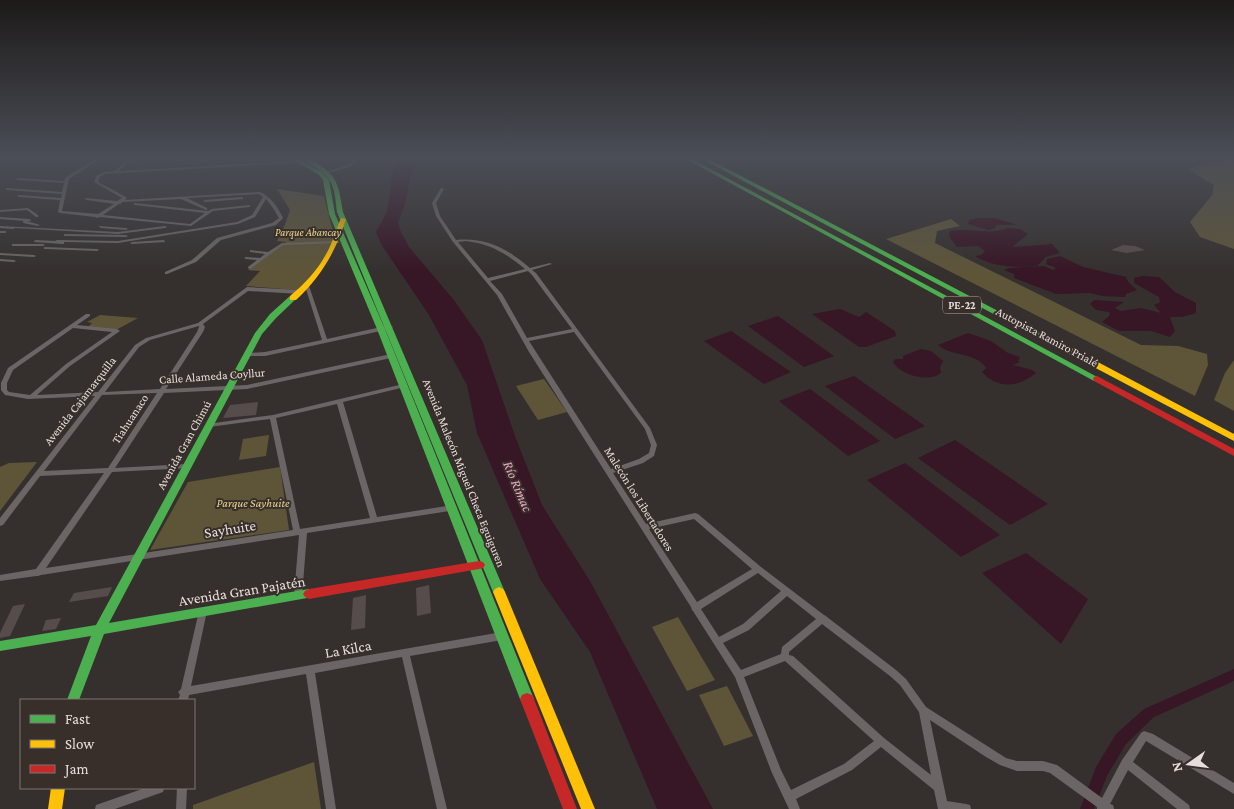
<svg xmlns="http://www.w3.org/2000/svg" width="1234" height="809" font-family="'Crimson Pro',serif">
<rect width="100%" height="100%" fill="#35302e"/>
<g fill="#5e5539">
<polygon points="1230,159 1234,159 1234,249 1200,237 1190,222 1212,195 1214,185 1187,169"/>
<path d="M277 189 324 196 334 236C332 257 312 276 297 290L246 286 260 271 248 270 286 242 277 241 284 227 290 210Z"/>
<polygon points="951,219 960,226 937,231 935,243 1141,345 1178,346 1207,354 1208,365 1195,396 886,239"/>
<polygon points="100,315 138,318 116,330 88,327 92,323 87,322"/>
<polygon points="1234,360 1234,411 1214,400 1225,373"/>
<polygon points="544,379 567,412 538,420 516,386"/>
<polygon points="269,435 266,456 239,460 243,439"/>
<polygon points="37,462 0,511 0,467 9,463"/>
<polygon points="280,467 289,530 150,550 188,482"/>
<polygon points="678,617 715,680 687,691 652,627"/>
<polygon points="727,686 753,736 724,746 699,695"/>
<polygon points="314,762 321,809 193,809 193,805"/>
</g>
<g fill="#371625">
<polygon points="399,159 426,159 417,164 411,174 405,204 398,222 400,230 409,247 453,299 482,340 515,436 542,505 590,581 713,809 657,809 590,652 540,579 477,433 467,385 429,315 381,244 376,232 387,212 393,169"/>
<polygon points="977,218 995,218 1017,225 996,225 995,228 989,230 968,224 969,220"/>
<path d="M1008 228 1020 229 1028 234 1012 247 1052 244 1060 253 1046 257 1037 266C1018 268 992 267 975 256L981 255 985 251 978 246 957 247 949 236 950 231C970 227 989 236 1008 228Z"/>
<polygon points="1060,256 1083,267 1126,277 1129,283 1137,290 1126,294 1125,297 1102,296 1090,293 1056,294 1014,278 1014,274 1004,270 1009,268 1044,266 1053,270 1056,268 1046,264 1047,259"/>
<polygon points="1143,276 1159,277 1175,292 1196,303 1196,313 1182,317 1170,317 1175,331 1170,337 1151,331 1119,331 1102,322 1110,315 1109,312 1096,310 1090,304 1094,300 1124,302 1115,308 1121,311 1141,308 1161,313 1154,305 1160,302 1159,297 1134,283 1134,278"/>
<polygon points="840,309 859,317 866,312 895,331 896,336 866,347 859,347 812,314"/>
<polygon points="778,316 834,356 804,367 748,326"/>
<polygon points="731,331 791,372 764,384 704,341"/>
<path d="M968 333 991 341 1008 353 1020 357 1018 361 1020 362 1013 365 1032 370 1036 373C1019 387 998 390 982 372L986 368C978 353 950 356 938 345Z"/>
<path d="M921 349 931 351 943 361 940 367 941 373C929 383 900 375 893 362L895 359H903V356Z"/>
<polygon points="854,376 925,426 895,439 825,386"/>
<polygon points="810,389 880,441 848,456 779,401"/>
<polygon points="955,440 1048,504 1010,525 918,458"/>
<polygon points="905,463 1000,535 961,557 867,480"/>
<polygon points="1026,553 1088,599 1061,644 982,573"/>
</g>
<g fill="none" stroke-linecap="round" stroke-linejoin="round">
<polygon fill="#371625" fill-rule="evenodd" points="1234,669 1234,681 1154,717 1126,744 1107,776 1094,809 1080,809 1096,767 1116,734 1144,709"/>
</g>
<g fill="#574c4c">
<polygon points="1123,245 1135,246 1145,250 1127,253 1111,250"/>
<polygon points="258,402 256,415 223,418 230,405"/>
<polygon points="429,585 431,613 417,616 416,588"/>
<polygon points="112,587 108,596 69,602 74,593"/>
<polygon points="366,595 365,628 351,630 353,598"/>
<polygon points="25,604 10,636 0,638 0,633 13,606"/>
<polygon points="61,618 56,629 42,631 46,620"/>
</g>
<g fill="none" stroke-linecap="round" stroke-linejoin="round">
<g fill="#6b6665" fill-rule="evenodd">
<path d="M96 159H100L69 179 62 211 98 214 114 204 87 200 85 199 86 198 117 201 122 198 94 182 97 175 104 172 115 171 127 159H161L159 160 129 161 119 171 311 160 313 161 311 162 105 174 100 177 98 182 126 197 127 198 125 200 260 192C271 197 278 207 283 218L276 225 221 240 196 262 167 274H165V272L192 260 217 238 272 223 279 218 273 208 266 199 255 217 238 224 118 243 64 242V244H62L34 242V241L36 240 55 241 57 240 118 241 237 222 252 215 263 197 259 194 187 198 207 208V210H206L181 199 122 202 121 204H119L103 215 190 224 205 213 135 205 133 204 135 203 208 211 212 209 249 205 251 206 249 207 213 211 191 226 100 217 97 218 95 217 60 213 58 212 60 200 19 197 17 196 19 195 61 198 62 194 7 190 5 189 7 188 62 192 64 183 18 180 16 179 18 178 64 181 66 177Z"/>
<polygon points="354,159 358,159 350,167 328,173 326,172 348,165"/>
<path d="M441 188 444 189 436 203 440 216 456 240C486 237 508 249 530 268L550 263 552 264 532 270 536 273 650 428 657 445 654 456 643 463 613 473 646 524 695 513 698 514 761 567 824 615 826 616 827 617 896 670 906 679 926 707 1006 758 1017 761H1043L1057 765 1102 798 1122 760 1141 733 1144 731 1153 734 1234 783V794L1146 741 1133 762 1189 805 1190 809H1177L1128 770 1110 804 1113 805 1114 809H1097V807L1050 773 1043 771H1017L1000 765 986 757 930 720 947 801 966 804 970 805 971 809H938L934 790 881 747 852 770 796 799 800 809H789L772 773 735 677 693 611 692 610 691 607 529 352 497 295 453 242 436 216 432 203ZM466 241C491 244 507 254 525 269L488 278 458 242ZM528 271 532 275 572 329 527 338 502 294 490 281ZM574 332 645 429 651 445 649 453 639 459 611 469 529 341ZM694 519 752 569 697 602 649 529ZM758 573 781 591 743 624 719 637 701 609ZM787 596 816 619 782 647 781 654 741 670 723 643 749 630ZM822 624 890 676 900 685 919 712 931 775 884 738 793 656 789 655V652ZM785 661 874 741 844 764 791 790 781 770 744 677Z"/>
<polygon points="242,197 243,197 243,199 205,202 203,201 205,200"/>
<polygon points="28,208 38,215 38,217 36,217 27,210 0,212 0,210"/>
<polygon points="0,217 29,219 31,220 31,221 27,221 40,225 38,226 23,223 23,222 24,221 0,219"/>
<polygon points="0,226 118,232 165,226 167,227 165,228 118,234 15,228 13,229 0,228"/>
<polygon points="99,226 126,228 128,229 126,230 101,228 99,227"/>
<polygon points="0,231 5,231 7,232 5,233 0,233"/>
<polygon points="64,234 126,235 128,236 126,237 66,236 64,236"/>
<polygon points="163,240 165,241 165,242 132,244 130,243 132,242"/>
<polygon points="337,241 339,242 339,243 283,245 250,269 248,268 248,267 257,260 246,259 244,258 246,257 260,258 265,254 250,252 250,250 268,252 282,243"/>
<polygon points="12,244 43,244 45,245 43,246 12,246"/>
<polygon points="44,247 97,249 99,250 97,251 46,249 44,249"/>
<polygon points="0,253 34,255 36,256 34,257 0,255"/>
<polygon points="0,259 14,260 16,261 14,262 0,261"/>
<polygon points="305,285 307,285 309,286 327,339 390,325 393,327 390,329 265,356 246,356 245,355 248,353 265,352 322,340 305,286"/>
<path d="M247 287 300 290 303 292 300 294 248 291 203 324 205 327 203 332 166 389 247 385 391 354 394 356 391 358 247 389 164 393 115 468 187 464H189L190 466 189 468 112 472 46 568 293 530 270 419 209 427 207 426 206 425 207 424 273 415 403 384 406 386 405 387 343 402 377 517 453 505 456 506 457 508 456 510 307 533 302 596 301 598 298 599 295 598 294 596 299 535 41 575 38 576H36L0 581V575L36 569 104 473 40 476 3 525 0 526V518L95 396 28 399 5 395 1 390V383L8 368 86 314H90V316L77 325 117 329 120 331 70 366 37 395 98 392 135 345 146 338 198 323ZM199 326V327L197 332 160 389 105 392 139 347 150 340ZM73 328 112 332 66 364 30 395 9 392 7 390V383L13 370ZM157 393 108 468 44 471 102 395ZM337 404 370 518 300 529 276 418Z"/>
<polygon points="203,608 206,609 207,611 191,686 502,632 505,633 506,636 505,639 502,640 410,656 447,809 437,809 402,657 315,673 336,809 326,809 306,674 189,695 188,700 178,700 180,695 178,692 181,689 199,611 200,609"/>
<polygon points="145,788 164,788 163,792 115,809 95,809 96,805"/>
<polygon points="177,788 187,788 186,809 176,809"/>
</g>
<g fill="#4caf50" fill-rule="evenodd">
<polygon points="293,159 298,159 323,173 329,180 335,214 385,329 534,699 532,703 527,705 522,703 520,699 377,329 329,214 323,180 319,175"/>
<path d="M303 159C309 159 313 161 318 164 339 177 339 189 343 212L505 592 503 595 499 597 495 595 493 592 337 212C335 195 335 180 319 170 314 166 307 163 303 159Z"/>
<polygon points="686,159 692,159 1101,379 1100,381 1094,381"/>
<polygon points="704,159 709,159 1059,343 1055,345 1052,345 704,160"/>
<polygon points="290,296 293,296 297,298 276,318 262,334 109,623 309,589 313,591 315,594 313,597 104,634 79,700 67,700 91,636 0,651 0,641 96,625 255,333 270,314"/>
</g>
<g fill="#ffc107" fill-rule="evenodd">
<path d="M341 218 346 219C336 251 321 277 296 300H290V296C308 281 322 265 331 244 335 235 337 226 341 218Z"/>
<polygon points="1052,341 1058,341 1234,434 1234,441 1052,345 1051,343"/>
<polygon points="499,587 503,589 505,592 595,809 581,809 493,592 495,589"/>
<polygon points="51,788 65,788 62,809 48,809"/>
</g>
<g fill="#c62828" fill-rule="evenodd">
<polygon points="1097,376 1234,449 1234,456 1094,381 1093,379 1094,377"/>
<polygon points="479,561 483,562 485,565 483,568 479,569 309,599 305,597 303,594 305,591 309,589"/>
<polygon points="527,693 532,695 534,699 577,809 563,809 520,699 522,695"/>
</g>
</g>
<linearGradient id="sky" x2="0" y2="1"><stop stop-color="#1d1a19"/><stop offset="0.58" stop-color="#4b4e57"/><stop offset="1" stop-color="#4b4e57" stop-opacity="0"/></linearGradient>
<rect width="1234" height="272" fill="url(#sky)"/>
<g text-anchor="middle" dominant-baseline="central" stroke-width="4" stroke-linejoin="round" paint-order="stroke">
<g font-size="11" font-style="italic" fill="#e9d58f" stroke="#382f2b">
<text x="308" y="232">Parque Abancay</text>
</g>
<rect fill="#382f2b" stroke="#b1aaa7" stroke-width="1" x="943" y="296.5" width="38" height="17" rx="4"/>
<g font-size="11" font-weight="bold" fill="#e5dedc">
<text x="962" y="305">PE-22</text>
</g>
<g font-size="12" fill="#e5dedc" stroke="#382f2b">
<text transform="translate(1047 337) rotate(28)">Autopista Ramiro Prialé</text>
<text transform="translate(212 376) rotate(-4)">Calle Alameda Coyllur</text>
<text transform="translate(80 401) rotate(-52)">Avenida Cajamarquilla</text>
<text transform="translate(130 419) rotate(-57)">Tiahuanaco</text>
<text transform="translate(184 445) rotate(-61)">Avenida Gran Chimú</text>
<text transform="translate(464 473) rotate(68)">Avenida Malecón Miguel Checa Eguiguren</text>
<text transform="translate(639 499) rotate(58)">Malecón los Libertadores</text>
</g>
<g font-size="12" font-style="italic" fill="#e9d58f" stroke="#382f2b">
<text x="253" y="503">Parque Sayhuite</text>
</g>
<g font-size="14" font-style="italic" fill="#efa8c6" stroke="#382f2b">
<text transform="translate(518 486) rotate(67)">Río Rímac</text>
</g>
<g font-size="15" fill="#e5dedc" stroke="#382f2b">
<text transform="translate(230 529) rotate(-9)">Sayhuite</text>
<text transform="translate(242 591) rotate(-9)">Avenida Gran Pajatén</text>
<text transform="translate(348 649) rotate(-10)">La Kilca</text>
</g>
</g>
<rect x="20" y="699" width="175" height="90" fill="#382f2b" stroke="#7d7572"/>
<rect x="30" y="715" width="25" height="8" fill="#4caf50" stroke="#7d7572"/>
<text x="65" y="724" font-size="15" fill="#e5dedc">Fast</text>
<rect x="30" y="740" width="25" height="8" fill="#ffc107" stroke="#7d7572"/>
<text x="65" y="749" font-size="15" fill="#e5dedc">Slow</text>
<rect x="30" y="765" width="25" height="8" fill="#c62828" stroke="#7d7572"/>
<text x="65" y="774" font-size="15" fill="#e5dedc">Jam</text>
<g transform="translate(1189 764) rotate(256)" stroke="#382f2b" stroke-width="4" paint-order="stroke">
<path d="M0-4L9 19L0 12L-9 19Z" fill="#e5dedc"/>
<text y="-8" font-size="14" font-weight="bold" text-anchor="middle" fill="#e5dedc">N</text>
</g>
</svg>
